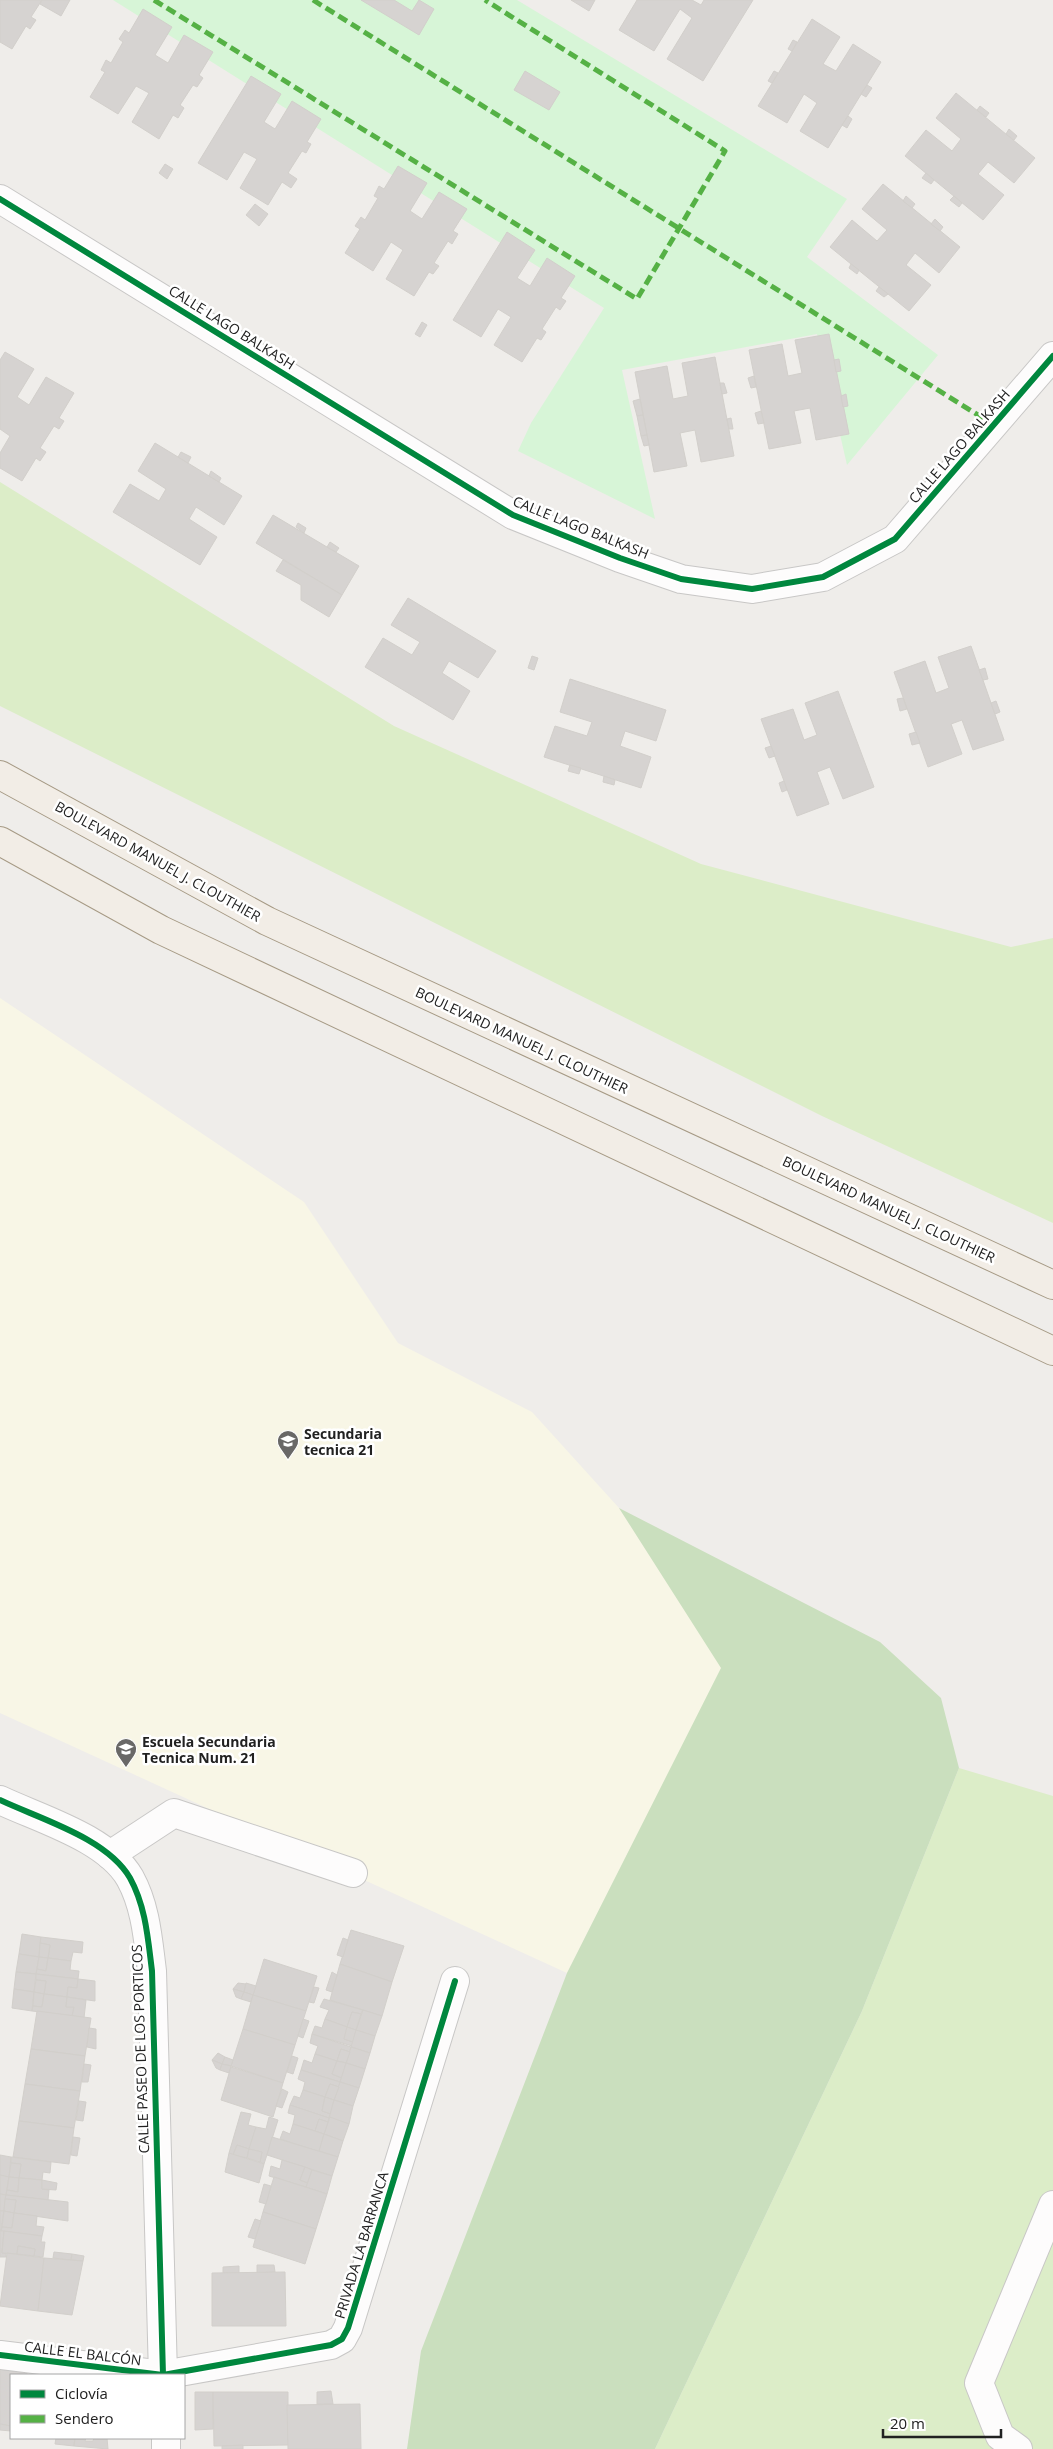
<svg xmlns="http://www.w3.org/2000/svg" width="1053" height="2449" font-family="'Open Sans',sans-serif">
<rect width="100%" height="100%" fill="#efedea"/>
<polygon fill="#f8f6e6" points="0,998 304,1202 398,1343 532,1412 619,1508 722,1668 567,1973 0,1713"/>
<g fill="#dcedc8">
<polygon points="0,482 394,726 701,864 1011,947 1053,938 1053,1223 822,1116 0,706"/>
<polygon points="959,1768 1053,1796 1053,2449 655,2449 862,2011"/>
</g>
<polygon fill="#cadfbe" points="619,1508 880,1642 941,1698 959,1768 862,2011 655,2449 407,2449 421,2351 567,1973 721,1668"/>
<polygon fill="#d7f5d7" points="113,0 517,0 847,199 807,257 938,355 847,465 817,334 622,370 655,519 518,451 531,423 604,308"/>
<g fill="#d6d3d1" stroke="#d2cfcb">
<polygon points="0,0 42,0 31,17 36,20 30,29 26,26 12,49 0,42"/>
<polygon points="42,0 70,0 61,16 40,4"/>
<polygon points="361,0 394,0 412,11 419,0 434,9 419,35"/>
<polygon points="571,0 595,0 589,11"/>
<polygon points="637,0 692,0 701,5 704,0 753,0 703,81 667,59 692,18 680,9 654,51 619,30"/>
<polygon points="143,9 172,27 155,55 168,63 184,35 213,52 199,75 203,78 197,87 193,85 180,105 184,108 178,118 173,115 159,139 132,122 149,93 136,86 118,114 90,97 105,72 101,70 106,60 111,63 123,42 119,39 125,30 129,33"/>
<polygon points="812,19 840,37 823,64 836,71 853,44 881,62 828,148 800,131 817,103 804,94 787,123 758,106"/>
<polygon points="793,40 797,42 792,51 788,49"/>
<polygon points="525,71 560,92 549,110 514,90"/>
<polygon points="774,71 778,73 772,83 768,81"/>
<polygon points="251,76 281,94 264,122 275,129 292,101 321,119 307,142 311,144 306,153 302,151 288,173 297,179 291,188 282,182 268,205 240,188 257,159 244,152 227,180 198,163"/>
<polygon points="867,85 872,88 866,97 861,94"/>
<polygon points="956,93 1035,158 1014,183 988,162 978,174 1004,195 983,220 905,156 926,130 952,151 961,139 936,118"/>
<polygon points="980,106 989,113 986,117 977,110"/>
<polygon points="848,116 852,119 847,128 842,125"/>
<polygon points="1009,129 1017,136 1014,140 1006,134"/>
<polygon points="165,164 173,169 167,179 159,173"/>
<polygon points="398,166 427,183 410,211 422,219 439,192 467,209 453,231 458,234 452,244 448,241 434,263 439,266 433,274 429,272 414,296 386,279 403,250 391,242 373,271 345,253 360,229 355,226 361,217 365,220 378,198 374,196 379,186 384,189"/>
<polygon points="926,173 934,180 931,184 922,178"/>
<polygon points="883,184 960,247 939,273 915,253 906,265 931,285 909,311 830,247 852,220 877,241 887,230 862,209"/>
<polygon points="906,196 915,204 912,208 903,201"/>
<polygon points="954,196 962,203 959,207 950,200"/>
<polygon points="255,204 268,214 259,226 246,215"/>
<polygon points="935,219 943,227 940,231 931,224"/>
<polygon points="507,232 535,250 517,278 530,286 547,258 575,276 561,298 566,301 560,310 556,307 542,329 546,332 541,340 537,338 522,362 494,345 511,317 498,309 481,337 453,320"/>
<polygon points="851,264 859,270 857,274 849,268"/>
<polygon points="879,287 888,294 884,297 876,291"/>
<polygon points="422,322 427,325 420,337 415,334"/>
<polygon points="829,334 849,434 816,440 810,408 794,411 801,443 769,449 749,350 782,344 788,376 802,373 795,340"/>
<polygon points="5,352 34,369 17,397 29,405 46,377 74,393 59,418 64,421 59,429 54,426 40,448 46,452 40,461 36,458 22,481 0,468 0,453 10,436 0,429 0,360"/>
<polygon points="715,357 734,456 701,462 695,430 680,433 687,466 654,472 635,372 667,366 673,399 688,396 682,363"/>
<polygon points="839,359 841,371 836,372 834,360"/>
<polygon points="754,376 756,387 751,388 748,378"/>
<polygon points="720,383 724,383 727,393 722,394"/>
<polygon points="846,394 848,406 843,407 841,396"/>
<polygon points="640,399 643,415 637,416 633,401"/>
<polygon points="761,411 764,423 758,424 755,413"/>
<polygon points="643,415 647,435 641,436 637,416"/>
<polygon points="731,418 733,429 729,429 727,419"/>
<polygon points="647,435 649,445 644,446 641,436"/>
<polygon points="155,443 242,496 224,525 196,507 189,519 217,537 200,565 113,512 130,484 159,501 166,489 138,471"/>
<polygon points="181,452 191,457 188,463 178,457"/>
<polygon points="211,471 221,478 219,482 209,476"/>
<polygon points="273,515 359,566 342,595 256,543"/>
<polygon points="298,523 306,528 304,533 296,527"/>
<polygon points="330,542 339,548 336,552 327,547"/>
<polygon points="283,560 342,595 329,617 301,600 301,585 276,571"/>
<polygon points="408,598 496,651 478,678 449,661 442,673 470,691 453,720 365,667 383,638 412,655 420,642 391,625"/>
<polygon points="971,646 1004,740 973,750 962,720 951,724 962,754 928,767 894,672 925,661 936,693 949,688 938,657"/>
<polygon points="532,656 538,658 534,670 528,668"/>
<polygon points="985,668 988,679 983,680 979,670"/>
<polygon points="570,679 666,710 656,741 625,731 620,746 651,757 641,788 544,757 555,726 587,736 592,722 560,712"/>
<polygon points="838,691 874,787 843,799 830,767 817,772 829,804 797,816 761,719 793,709 804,740 817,735 805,703"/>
<polygon points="903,698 907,709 900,711 897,699"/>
<polygon points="996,701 1000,712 995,714 991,703"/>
<polygon points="916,732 920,743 912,745 909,734"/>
<polygon points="771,746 775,756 769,758 765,748"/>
<polygon points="570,765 581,768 579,774 568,771"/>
<polygon points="604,776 615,780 614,785 603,782"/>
<polygon points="784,781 787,790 782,792 779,783"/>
<polygon points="351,1930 404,1946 392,1982 340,1964"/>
<polygon points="22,1934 41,1937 39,1957 19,1954"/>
<polygon points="41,1937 83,1942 82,1953 73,1952 71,1961 48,1958 50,1945 40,1943"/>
<polygon points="343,1938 348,1940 343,1957 337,1955"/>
<polygon points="40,1943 50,1945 48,1958 39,1957"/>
<polygon points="19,1954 39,1957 36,1974 16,1972"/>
<polygon points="39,1957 48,1958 46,1971 37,1969"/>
<polygon points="48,1958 71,1961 70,1970 79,1971 78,1979 36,1974 37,1969 46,1971"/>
<polygon points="264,1959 317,1976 306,2011 253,1995"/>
<polygon points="340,1964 392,1982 382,2016 330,2000"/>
<polygon points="16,1972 36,1974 34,1992 14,1989"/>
<polygon points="332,1972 337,1975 332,1992 326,1990"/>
<polygon points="36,1974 78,1979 77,1988 68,1987 67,1997 44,1994 46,1981 36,1980"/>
<polygon points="78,1979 95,1981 95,2001 67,1997 68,1987 77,1988"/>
<polygon points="36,1980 46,1981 44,1994 34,1992"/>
<polygon points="238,1983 246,1984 244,1992 233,1989"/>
<polygon points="246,1983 256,1986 253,1995 244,1992"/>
<polygon points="314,1987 319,1988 314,2003 309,2002"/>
<polygon points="14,1989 34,1992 32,2011 12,2008"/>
<polygon points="233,1989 244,1992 241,1999 236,1997"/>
<polygon points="34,1992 44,1994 42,2007 33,2006"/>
<polygon points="244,1992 253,1995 251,2002 241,1999"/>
<polygon points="44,1994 67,1997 66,2007 74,2007 73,2016 32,2011 33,2006 42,2007"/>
<polygon points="253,1995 306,2011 295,2045 243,2029"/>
<polygon points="67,1997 86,2000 84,2018 72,2016 74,2007 66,2007"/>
<polygon points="324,1999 363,2010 361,2014 352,2012 347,2027 325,2019 329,2010 320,2007"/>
<polygon points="363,2010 382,2016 375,2036 356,2030"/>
<polygon points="37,2011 91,2018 85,2056 31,2049"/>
<polygon points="352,2012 361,2014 356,2030 347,2027"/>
<polygon points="303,2019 309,2021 303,2038 298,2036"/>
<polygon points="325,2019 347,2027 344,2039 353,2042 352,2046 312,2034 315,2026 322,2028"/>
<polygon points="347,2027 356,2030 353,2042 344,2039"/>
<polygon points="89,2028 96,2029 96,2049 87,2047"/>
<polygon points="243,2029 295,2045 283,2083 231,2066"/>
<polygon points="356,2030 375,2036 370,2053 351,2047"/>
<polygon points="312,2034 351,2047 350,2052 341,2049 337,2061 315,2054 318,2046 310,2043"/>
<polygon points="351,2047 370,2053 365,2069 346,2063"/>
<polygon points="31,2049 85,2056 80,2091 25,2084"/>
<polygon points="341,2049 350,2052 346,2063 337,2061"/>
<polygon points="218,2053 225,2057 222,2064 212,2060"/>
<polygon points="315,2054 337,2061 332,2074 342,2078 340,2082 301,2070 304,2060 312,2063"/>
<polygon points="292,2056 298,2058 293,2074 287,2072"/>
<polygon points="225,2057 233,2060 231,2066 222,2064"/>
<polygon points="212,2060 222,2064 220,2070 216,2068"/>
<polygon points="337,2061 346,2063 342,2078 332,2074"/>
<polygon points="346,2063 365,2069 359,2088 340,2082"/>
<polygon points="84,2064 91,2065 88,2082 82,2082"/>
<polygon points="222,2064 231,2066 229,2073 220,2070"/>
<polygon points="231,2067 283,2083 273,2117 221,2100"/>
<polygon points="301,2070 340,2082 339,2087 330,2084 325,2097 303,2090 305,2082 298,2079"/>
<polygon points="340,2082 359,2088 353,2106 334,2100"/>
<polygon points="25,2084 80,2091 74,2128 19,2121"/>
<polygon points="330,2084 339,2087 334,2100 325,2097"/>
<polygon points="282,2089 288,2092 282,2108 276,2106"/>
<polygon points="303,2090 325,2097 322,2111 331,2114 329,2118 290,2105 294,2096 300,2098"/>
<polygon points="325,2097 334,2100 331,2114 322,2111"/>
<polygon points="334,2100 353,2106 349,2124 329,2118"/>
<polygon points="79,2101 86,2102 83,2121 76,2120"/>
<polygon points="290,2105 329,2118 328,2122 319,2119 315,2131 293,2124 295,2115 288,2113"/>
<polygon points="241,2112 251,2114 248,2125 256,2127 249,2149 237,2145 233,2155 229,2153"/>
<polygon points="269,2117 278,2120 264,2164 260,2162 262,2152 249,2149 256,2127 266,2129"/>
<polygon points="330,2117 349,2124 343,2141 324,2134"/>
<polygon points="319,2119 328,2122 324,2134 315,2131"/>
<polygon points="19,2121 74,2128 69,2164 13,2157"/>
<polygon points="293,2124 324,2134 320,2152 280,2139 283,2131 290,2134"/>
<polygon points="324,2134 343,2141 338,2157 319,2151"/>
<polygon points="73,2137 80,2138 77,2156 71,2155"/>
<polygon points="272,2137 338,2157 332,2176 267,2155"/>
<polygon points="237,2145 249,2149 247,2158 233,2155"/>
<polygon points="249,2149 262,2152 260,2162 247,2158"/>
<polygon points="229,2153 264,2164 259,2183 225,2172"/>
<polygon points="0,2155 11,2157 9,2177 0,2175"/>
<polygon points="11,2157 51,2162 50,2173 43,2172 42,2180 19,2178 21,2164 11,2163"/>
<polygon points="282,2160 305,2167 300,2180 308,2183 306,2187 269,2176 271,2166 280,2169"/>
<polygon points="11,2163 21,2164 19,2178 9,2177"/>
<polygon points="305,2167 312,2170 308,2183 300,2180"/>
<polygon points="312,2170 332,2176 327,2194 306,2187"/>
<polygon points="0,2175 9,2177 6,2195 0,2194"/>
<polygon points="9,2177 19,2178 18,2192 7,2190"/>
<polygon points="274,2177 327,2194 316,2229 263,2212"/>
<polygon points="19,2178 42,2180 42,2189 49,2190 48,2200 6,2195 7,2190 18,2192"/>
<polygon points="42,2180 57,2183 56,2190 42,2189"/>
<polygon points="264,2184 271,2186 266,2204 259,2202"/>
<polygon points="0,2194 6,2195 4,2211 0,2211"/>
<polygon points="6,2195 68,2202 68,2221 14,2213 16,2200 5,2199"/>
<polygon points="5,2199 16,2200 14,2213 4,2211"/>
<polygon points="0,2211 4,2211 1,2231 0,2231"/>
<polygon points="4,2211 14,2213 12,2228 2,2227"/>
<polygon points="263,2212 316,2229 305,2264 253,2247"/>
<polygon points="14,2213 37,2216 36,2226 44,2227 42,2236 1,2231 2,2227 12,2228"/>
<polygon points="255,2219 261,2221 255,2239 248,2237"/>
<polygon points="0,2231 4,2231 2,2253 6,2253 6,2257 0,2257"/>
<polygon points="4,2231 42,2236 41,2242 45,2242 43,2257 34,2256 35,2249 18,2246 17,2254 2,2253"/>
<polygon points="18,2246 35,2249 34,2256 17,2254"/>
<polygon points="54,2252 72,2254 71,2260 53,2258"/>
<polygon points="7,2253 44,2258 38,2311 0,2306"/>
<polygon points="72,2254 84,2256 83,2261 71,2260"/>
<polygon points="44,2258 83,2261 72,2315 38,2311"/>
<polygon points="257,2265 274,2265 275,2272 257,2273"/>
<polygon points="239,2266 239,2273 223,2273 223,2267"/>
<polygon points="285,2272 286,2326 212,2326 212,2273"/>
<polygon points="0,2369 27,2373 27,2375 11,2375 11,2426 0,2424"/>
<polygon points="331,2391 333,2404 317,2404 317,2392"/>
<polygon points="195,2392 213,2392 213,2429 195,2430"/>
<polygon points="213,2392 288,2392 288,2445 214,2446"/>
<polygon points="360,2404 361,2449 288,2449 287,2405"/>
<polygon points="0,2424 11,2426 11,2431 0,2430"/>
<polygon points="56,2438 75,2438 74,2446 55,2444"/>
<polygon points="75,2438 86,2438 85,2441 93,2441 94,2438 107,2438 108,2449 74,2446"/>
<polygon points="243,2445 243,2449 222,2449 222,2446"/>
</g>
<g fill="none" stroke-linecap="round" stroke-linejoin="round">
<g stroke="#c8c7c6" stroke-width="30">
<g id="minor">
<polyline points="0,199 513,515 620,558 681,579 752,589 823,577 895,539 1053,356"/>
<path d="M0 1800C40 1819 107 1838 130 1878 146 1907 148 1940 152 1971L163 2375"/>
<polyline points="110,1855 174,1813 353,1873"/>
<polyline points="0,2355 163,2375 331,2345 342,2339 348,2328 455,1981"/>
<polyline points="166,2438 166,2449"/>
<polyline points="1018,2449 1000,2436 979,2383 1053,2205"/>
</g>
</g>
<g stroke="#a69a85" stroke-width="30">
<g id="major">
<polyline points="0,775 267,921 1053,1285"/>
<polyline points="0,841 161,930 1053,1351"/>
</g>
</g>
<use href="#minor" stroke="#fdfcfc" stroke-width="28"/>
<use href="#major" stroke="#f2ede6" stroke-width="28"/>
<g stroke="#55b145" stroke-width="5" stroke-dasharray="10 5" stroke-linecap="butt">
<polyline points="154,0 637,299 725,151 485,0"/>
<polyline points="313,0 994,425"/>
</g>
<g stroke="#fff" stroke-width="9">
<g id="cycleway">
<polyline points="0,199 513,515 620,558 681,579 752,589 823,577 895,539 1053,356"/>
<path d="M0 1800C40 1819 107 1838 130 1878 146 1907 148 1940 152 1971L163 2375"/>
<polyline points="0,2355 163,2375 331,2345 342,2339 348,2328 455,1981"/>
</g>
</g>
<use href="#cycleway" stroke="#00873e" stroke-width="6"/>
</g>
<defs>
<g id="school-pin" transform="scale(1.125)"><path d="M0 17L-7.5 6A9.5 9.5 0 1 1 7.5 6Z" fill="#696867" stroke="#fff"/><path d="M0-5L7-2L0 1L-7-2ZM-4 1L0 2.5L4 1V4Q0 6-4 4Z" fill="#fff"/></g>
</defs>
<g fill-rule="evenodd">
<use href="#school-pin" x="288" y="1441"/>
<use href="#school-pin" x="126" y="1749"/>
</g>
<g text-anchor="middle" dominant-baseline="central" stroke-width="5" stroke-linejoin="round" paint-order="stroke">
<g font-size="14" fill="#212121" stroke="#fff">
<text transform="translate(232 327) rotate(32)">CALLE LAGO BALKASH</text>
<text transform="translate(959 446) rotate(-49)">CALLE LAGO BALKASH</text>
<text transform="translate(581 527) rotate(22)">CALLE LAGO BALKASH</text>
<text transform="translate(158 861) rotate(29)">BOULEVARD MANUEL J. CLOUTHIER</text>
<text transform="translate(522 1040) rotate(25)">BOULEVARD MANUEL J. CLOUTHIER</text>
<text transform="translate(889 1209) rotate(25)">BOULEVARD MANUEL J. CLOUTHIER</text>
<text transform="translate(140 2049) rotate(-92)">CALLE PASEO DE LOS PORTICOS</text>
<text transform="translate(361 2245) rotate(-73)">PRIVADA LA BARRANCA</text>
<text transform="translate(83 2353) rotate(7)">CALLE EL BALCÓN</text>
</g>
<g font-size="14" font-weight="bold" fill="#212121" stroke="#fff" text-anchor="start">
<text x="304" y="1433">Secundaria<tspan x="304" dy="16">tecnica 21</tspan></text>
<text x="142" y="1741">Escuela Secundaria<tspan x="142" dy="16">Tecnica Num. 21</tspan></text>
</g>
</g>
<rect x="10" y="2374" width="175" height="65" fill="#ffffff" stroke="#a6a6a6"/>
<rect x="20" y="2390" width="25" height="8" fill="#00873e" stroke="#a6a6a6"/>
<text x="55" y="2399" font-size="15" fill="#212121">Ciclovía</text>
<rect x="20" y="2415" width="25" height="8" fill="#55b145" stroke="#a6a6a6"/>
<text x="55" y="2424" font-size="15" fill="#212121">Sendero</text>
<path d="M883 2429v8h118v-8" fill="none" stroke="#212121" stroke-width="2.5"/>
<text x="890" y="2429" font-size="15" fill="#212121" stroke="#ffffff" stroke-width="4" paint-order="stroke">20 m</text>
</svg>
